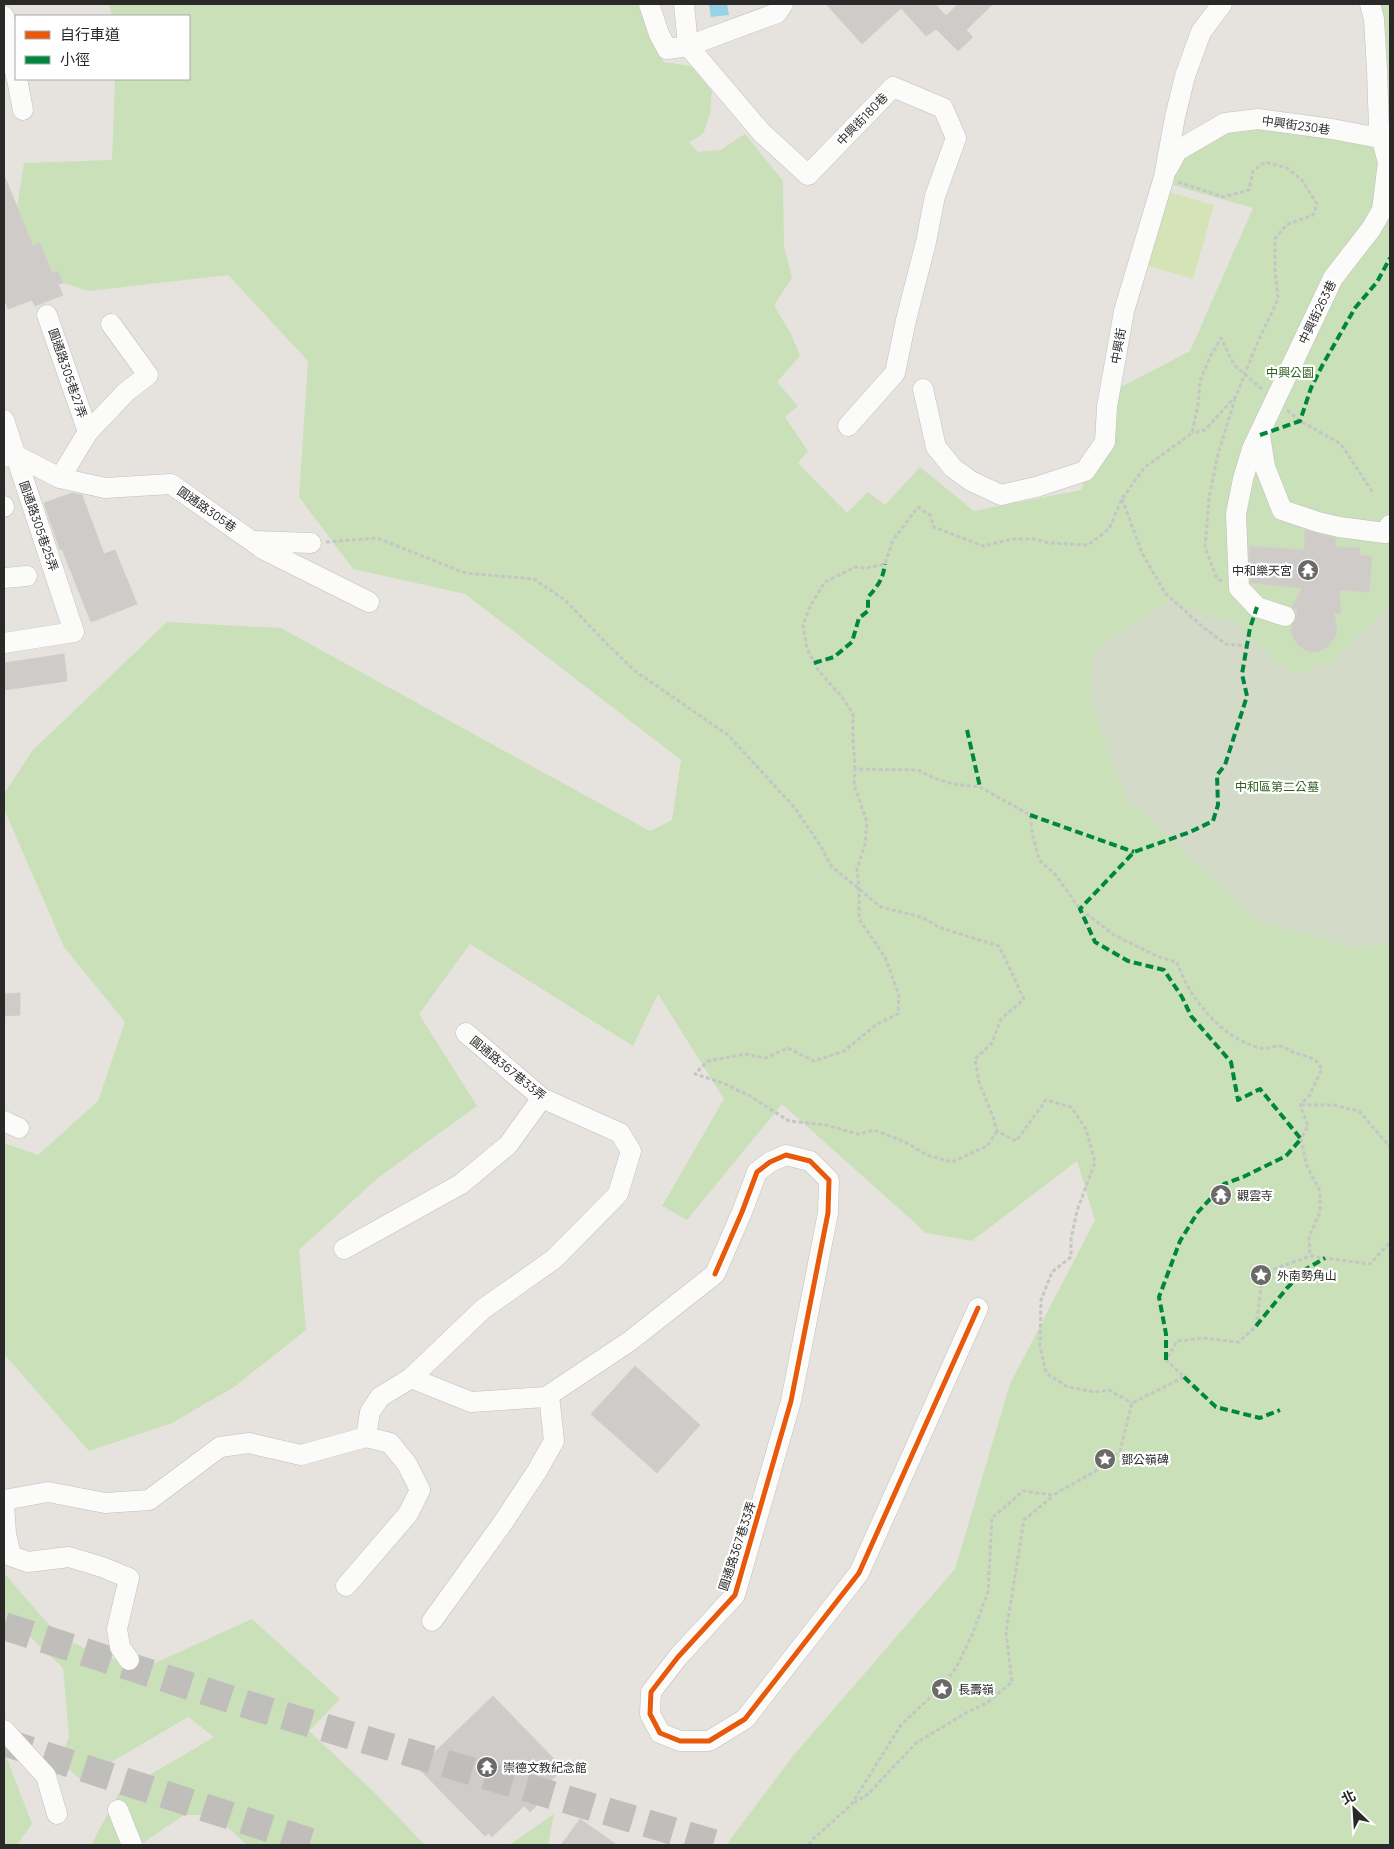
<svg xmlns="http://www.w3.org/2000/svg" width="1394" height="1849" font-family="Manrope,'Noto Sans TC',sans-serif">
<rect width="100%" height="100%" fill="#e6e3de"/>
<g fill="#cae0b9">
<polygon points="109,4 658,4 645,12 663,62 691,66 712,91 710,114 703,134 689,142 698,152 720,150 745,134 783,181 784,246 792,278 774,305 792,336 800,356 777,382 798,406 785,417 808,451 798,463 847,513 868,492 885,505 920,467 974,511 1081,490 1119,388 1190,351 1253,208 1162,182 1169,167 1227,125 1381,133 1379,4 1390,4 1390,1845 726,1845 793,1756 955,1569 1010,1384 1095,1220 1077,1161 972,1241 926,1233 782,1104 687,1220 662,1206 724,1099 658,994 633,1046 470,944 419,1014 477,1106 379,1177 299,1250 306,1330 234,1387 172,1423 89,1451 4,1354 4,1143 38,1155 98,1101 125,1022 64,947 4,809 4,794 32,751 167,622 281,628 650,831 672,820 681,760 465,594 353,569 299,497 308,361 228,275 89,291 8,266 24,163 112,160 115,79 189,79 189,16 112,16"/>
<polygon points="4,1573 56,1633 89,1651 144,1668 252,1619 340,1699 309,1731 374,1792 425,1845 247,1845 214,1815 184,1815 140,1845 91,1845 119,1793 214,1737 188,1717 81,1780 59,1760 69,1737 63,1668 30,1637 9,1630 4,1642"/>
<polygon points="4,1751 32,1824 17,1845 7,1845 4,1840"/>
<polygon points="554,1814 548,1845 509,1845"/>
</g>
<polygon fill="#d3dac7" points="1169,601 1235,623 1293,675 1330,662 1390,605 1390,941 1358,948 1259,922 1127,799 1090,702 1094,651"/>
<polygon fill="#d4e4b7" points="1169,192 1214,205 1193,279 1148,266"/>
<polygon fill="#96d3e4" points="709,4 727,4 729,15 711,17"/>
<g fill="#cecbc8" stroke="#d1cfca">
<polygon points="826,4 935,4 946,16 958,4 993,4 966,30 973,37 958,51 936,29 926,36 901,8 862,44"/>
<polygon points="4,175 33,246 40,243 52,273 58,271 63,283 58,284 63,295 35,306 32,300 8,309 4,298"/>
<polygon points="72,493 82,495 104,554 115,550 137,604 91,622 62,549 60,550 44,503"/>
<polygon points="1305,530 1336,538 1335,547 1360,548 1359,555 1372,556 1369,592 1339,590 1341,614 1334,613 1337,628 1336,635 1327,647 1320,651 1312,652 1305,650 1298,645 1294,639 1291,631 1292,626 1296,619 1298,610 1292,607 1302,588 1251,583 1249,546 1304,550"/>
<polygon points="64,654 67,681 4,690 4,663"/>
<polygon points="20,993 20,1015 4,1016 4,994"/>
<polygon points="635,1366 700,1425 657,1473 591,1414"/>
<polygon points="493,1696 556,1761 553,1765 560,1772 536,1795 541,1801 530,1812 524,1806 492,1837 489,1833 485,1836 418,1768"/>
<polygon points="580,1819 617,1845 561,1845"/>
</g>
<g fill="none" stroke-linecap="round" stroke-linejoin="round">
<g stroke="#c0beba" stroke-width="28" stroke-dasharray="28 14" stroke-linecap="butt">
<polyline points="4,1626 245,1704 720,1845"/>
<polyline points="4,1742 320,1845"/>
</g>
<g stroke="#c0bfc0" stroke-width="21">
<g id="minor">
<polyline points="649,4 659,34 667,49 688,46 777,13 783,4"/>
<polyline points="684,4 688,46 762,133 808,175 893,87 943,108 956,138 935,196 926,242 906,320 895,373 848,426"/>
<polyline points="4,16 16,76"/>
<polyline points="17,79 23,110"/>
<polyline points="1168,168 1177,151 1225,123 1258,119 1332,129 1390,140"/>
<polyline points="47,315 88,432"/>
<polyline points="923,389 936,447 953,468 971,481 1001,495 1036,487 1085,471 1105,442 1107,407 1124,311 1164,177 1175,117 1185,76 1201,32 1222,4"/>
<polyline points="4,420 74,632 4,643"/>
<polyline points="1260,435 1265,467 1282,510 1318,522 1339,527 1385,533 1390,525"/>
<polyline points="4,457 15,455 60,478 105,488 171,484 263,549 369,602"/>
<polyline points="60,478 88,432 126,392 148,375 111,324"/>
<polyline points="4,507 4,506"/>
<polyline points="254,541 311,543"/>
<polyline points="4,578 27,576"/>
<polyline points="1285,616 1257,607 1239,588 1236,514 1243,479 1252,449 1333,278 1371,229 1382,210 1388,162 1379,129 1377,70 1374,19 1370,4"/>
<polyline points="4,1121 19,1128"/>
<polyline points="344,1249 461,1184 508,1145 542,1098"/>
<polyline points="411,1378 471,1402 546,1397 630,1341 715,1274 742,1212 757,1172 770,1162 786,1155 810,1161 829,1180 828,1213 791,1401 735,1595 678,1657 651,1692 650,1714 660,1733 680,1741 709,1741 745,1719 859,1573 978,1308"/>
<polyline points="4,1500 48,1492 105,1503 149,1500 220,1447 249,1443 301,1455 366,1437 370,1412 380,1397 411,1378 483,1309 554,1259 618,1194 631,1151 620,1133 542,1098 466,1033"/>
<polyline points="4,1503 6,1534 11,1556 28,1562 69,1557 102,1567 129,1578 117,1629 120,1647 129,1660"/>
<polyline points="346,1586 408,1514 420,1490 407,1464 390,1443 366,1437"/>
<polyline points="432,1621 502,1524 537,1471 554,1441 549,1395"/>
<polyline points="4,1730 46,1776 57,1814"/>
<polyline points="118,1810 132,1845"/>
</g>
</g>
<g stroke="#c6c5c5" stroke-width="3" stroke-dasharray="4 2.5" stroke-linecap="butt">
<polyline points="1178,182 1223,197 1249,190 1253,171 1265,162 1287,168 1302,180 1317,204 1313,215 1286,225 1275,239 1275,270 1278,299 1256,346 1236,396 1205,430 1192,433"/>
<polyline points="1287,410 1300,421 1341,444 1373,493"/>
<polyline points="1122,499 1142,553 1165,593 1204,628 1226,644 1246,646"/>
<polyline points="326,542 377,538 465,573 534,579 565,600 604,641 635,671 728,735 794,807 820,845 831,866 881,907 921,917 941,928 999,946 1024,999 1001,1019 992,1043 975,1059 979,1082 993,1117 997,1131 1016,1141 1046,1100 1071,1107 1086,1129 1095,1162 1077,1211 1071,1239 1071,1257 1052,1272 1041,1300 1040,1346 1046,1373 1066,1386 1093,1392 1109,1390 1132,1403"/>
<polyline points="1222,581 1217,579 1205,547 1209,498 1218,454 1235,399"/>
<polyline points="855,769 853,738 853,714 842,697 818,670 807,649 803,625 810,606 825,582 855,567 867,568 885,564 893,540 918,507 930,515 934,527 983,546 1012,539 1034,539 1049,543 1088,545 1109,529 1122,499 1144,468 1192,433 1198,405 1200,381 1210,357 1221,338 1234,365 1262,389"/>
<polyline points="1301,1105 1333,1105 1359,1111 1390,1147"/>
<path d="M997 1131 987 1146 952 1162 927 1155 905 1142 874 1130 858 1134 826 1125 789 1121 750 1096 723 1083 695 1074 708 1061 745 1054 766 1058 788 1048 814 1061 844 1051 877 1024 898 1014 899 995 885 957 859 919V889L857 869 865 844 867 822 854 785 855 769 918 770 934 778 953 784 980 787 1030 815 1032 831 1039 860 1055 874 1080 909 1114 935 1159 957 1177 962C1189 998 1221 1038 1260 1048 1266 1050 1273 1046 1279 1046 1284 1046 1288 1050 1293 1052 1299 1055 1309 1056 1315 1060 1318 1062 1320 1067 1322 1069L1309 1096 1300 1105 1308 1126 1301 1139 1307 1166 1320 1191V1212L1309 1237 1310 1256"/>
<polyline points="854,1803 868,1794 916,1743 966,1713 988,1702 1012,1682 1006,1632 1024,1520 1053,1496"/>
<polyline points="809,1845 812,1840 851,1805 901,1725 941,1687 956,1668 972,1635 988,1592 992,1518 1023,1491 1053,1495 1094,1472 1120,1451 1132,1403 1184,1377 1166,1360 1177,1341 1202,1338 1239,1342 1256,1326 1263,1273 1310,1256 1370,1264 1390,1242"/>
</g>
<use href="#minor" stroke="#fbfbfa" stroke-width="20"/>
<g stroke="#00873e" stroke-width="4" stroke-dasharray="8 4" stroke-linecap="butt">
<polyline points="1260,435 1300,421 1311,388 1322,366 1355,308 1377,282 1390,258"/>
<path d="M814 663 834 657 852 642 859 618 868 611V597C878 586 883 579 885 564"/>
<polyline points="967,730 980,787"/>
<polyline points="1030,815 1134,852"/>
<polyline points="1256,1326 1287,1288 1306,1269 1325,1258"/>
<polyline points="1166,1360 1166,1334 1159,1297 1180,1241 1198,1212 1224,1184 1243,1177 1286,1156 1301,1139 1260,1089 1238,1100 1231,1062 1191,1016 1182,997 1164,970 1128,961 1095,942 1080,909 1134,852 1190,832 1213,821 1218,805 1217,775 1225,765 1247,696 1242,674 1250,628 1257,607"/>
<polyline points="1184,1377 1216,1407 1260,1418 1280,1410"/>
</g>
<g stroke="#fff" stroke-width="8">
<polyline id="cycleway" points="715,1274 742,1212 757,1172 770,1162 786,1155 810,1161 829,1180 828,1213 791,1401 735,1595 678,1657 651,1692 650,1714 660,1733 680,1741 709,1741 745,1719 859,1573 978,1308"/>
</g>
<use href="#cycleway" stroke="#e8590c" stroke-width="5"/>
</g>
<defs>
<g id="temple-disc" transform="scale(1.125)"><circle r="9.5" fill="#6b6a68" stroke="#fff"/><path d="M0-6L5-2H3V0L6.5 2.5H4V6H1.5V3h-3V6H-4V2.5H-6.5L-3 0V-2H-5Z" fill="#fff"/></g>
<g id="sight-disc" transform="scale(1.125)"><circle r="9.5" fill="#6b6a68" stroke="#fff"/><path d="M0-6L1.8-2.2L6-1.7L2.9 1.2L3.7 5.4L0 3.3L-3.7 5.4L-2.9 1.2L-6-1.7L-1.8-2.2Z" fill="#fff"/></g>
</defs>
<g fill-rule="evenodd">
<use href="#temple-disc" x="1308" y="570"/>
<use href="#temple-disc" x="1221" y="1195"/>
<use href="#sight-disc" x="1261" y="1275"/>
<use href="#sight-disc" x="1105" y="1459"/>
<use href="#sight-disc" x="942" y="1689"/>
<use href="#temple-disc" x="487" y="1767"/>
</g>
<g text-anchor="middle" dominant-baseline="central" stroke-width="4.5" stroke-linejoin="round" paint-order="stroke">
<g font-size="12" fill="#292929" stroke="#fff">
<text transform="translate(862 119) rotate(-46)">中興街180巷</text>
<text transform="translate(1296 125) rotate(8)">中興街230巷</text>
<text transform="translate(1317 312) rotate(-64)">中興街263巷</text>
<text transform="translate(1118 346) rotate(-80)">中興街</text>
<text transform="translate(68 373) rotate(71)">圓通路305巷27弄</text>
<text transform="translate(207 509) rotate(35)">圓通路305巷</text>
<text transform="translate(39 526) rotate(71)">圓通路305巷25弄</text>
<text transform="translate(508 1068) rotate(39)">圓通路367巷33弄</text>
<text transform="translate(737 1546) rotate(-72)">圓通路367巷33弄</text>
</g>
<g font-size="12" fill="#2e611e" stroke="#fff">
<text x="1290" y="372">中興公園</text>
<text x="1277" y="786">中和區第二公墓</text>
</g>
<g font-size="12" fill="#292929" stroke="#fff" text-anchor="start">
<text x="1292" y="570" text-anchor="end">中和樂天宮</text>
<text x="1237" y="1195">觀雲寺</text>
<text x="1277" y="1275">外南勢角山</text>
<text x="1121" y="1459">鄧公嶺碑</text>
<text x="958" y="1689">長壽嶺</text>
<text x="503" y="1767">崇德文教紀念館</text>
</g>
</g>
<rect width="1394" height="1849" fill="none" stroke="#292929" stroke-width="10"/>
<rect x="15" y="15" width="175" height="65" fill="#ffffff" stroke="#a9a9a9"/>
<rect x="25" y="31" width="25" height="8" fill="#e8590c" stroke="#a9a9a9"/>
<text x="60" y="40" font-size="15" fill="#292929">自行車道</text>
<rect x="25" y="56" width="25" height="8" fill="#00873e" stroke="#a9a9a9"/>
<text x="60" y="65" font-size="15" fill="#292929">小徑</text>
<g transform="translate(1354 1809) rotate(335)" stroke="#ffffff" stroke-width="4" paint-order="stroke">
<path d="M0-4L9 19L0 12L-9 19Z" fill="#292929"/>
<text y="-8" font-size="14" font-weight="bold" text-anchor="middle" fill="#292929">北</text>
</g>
</svg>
